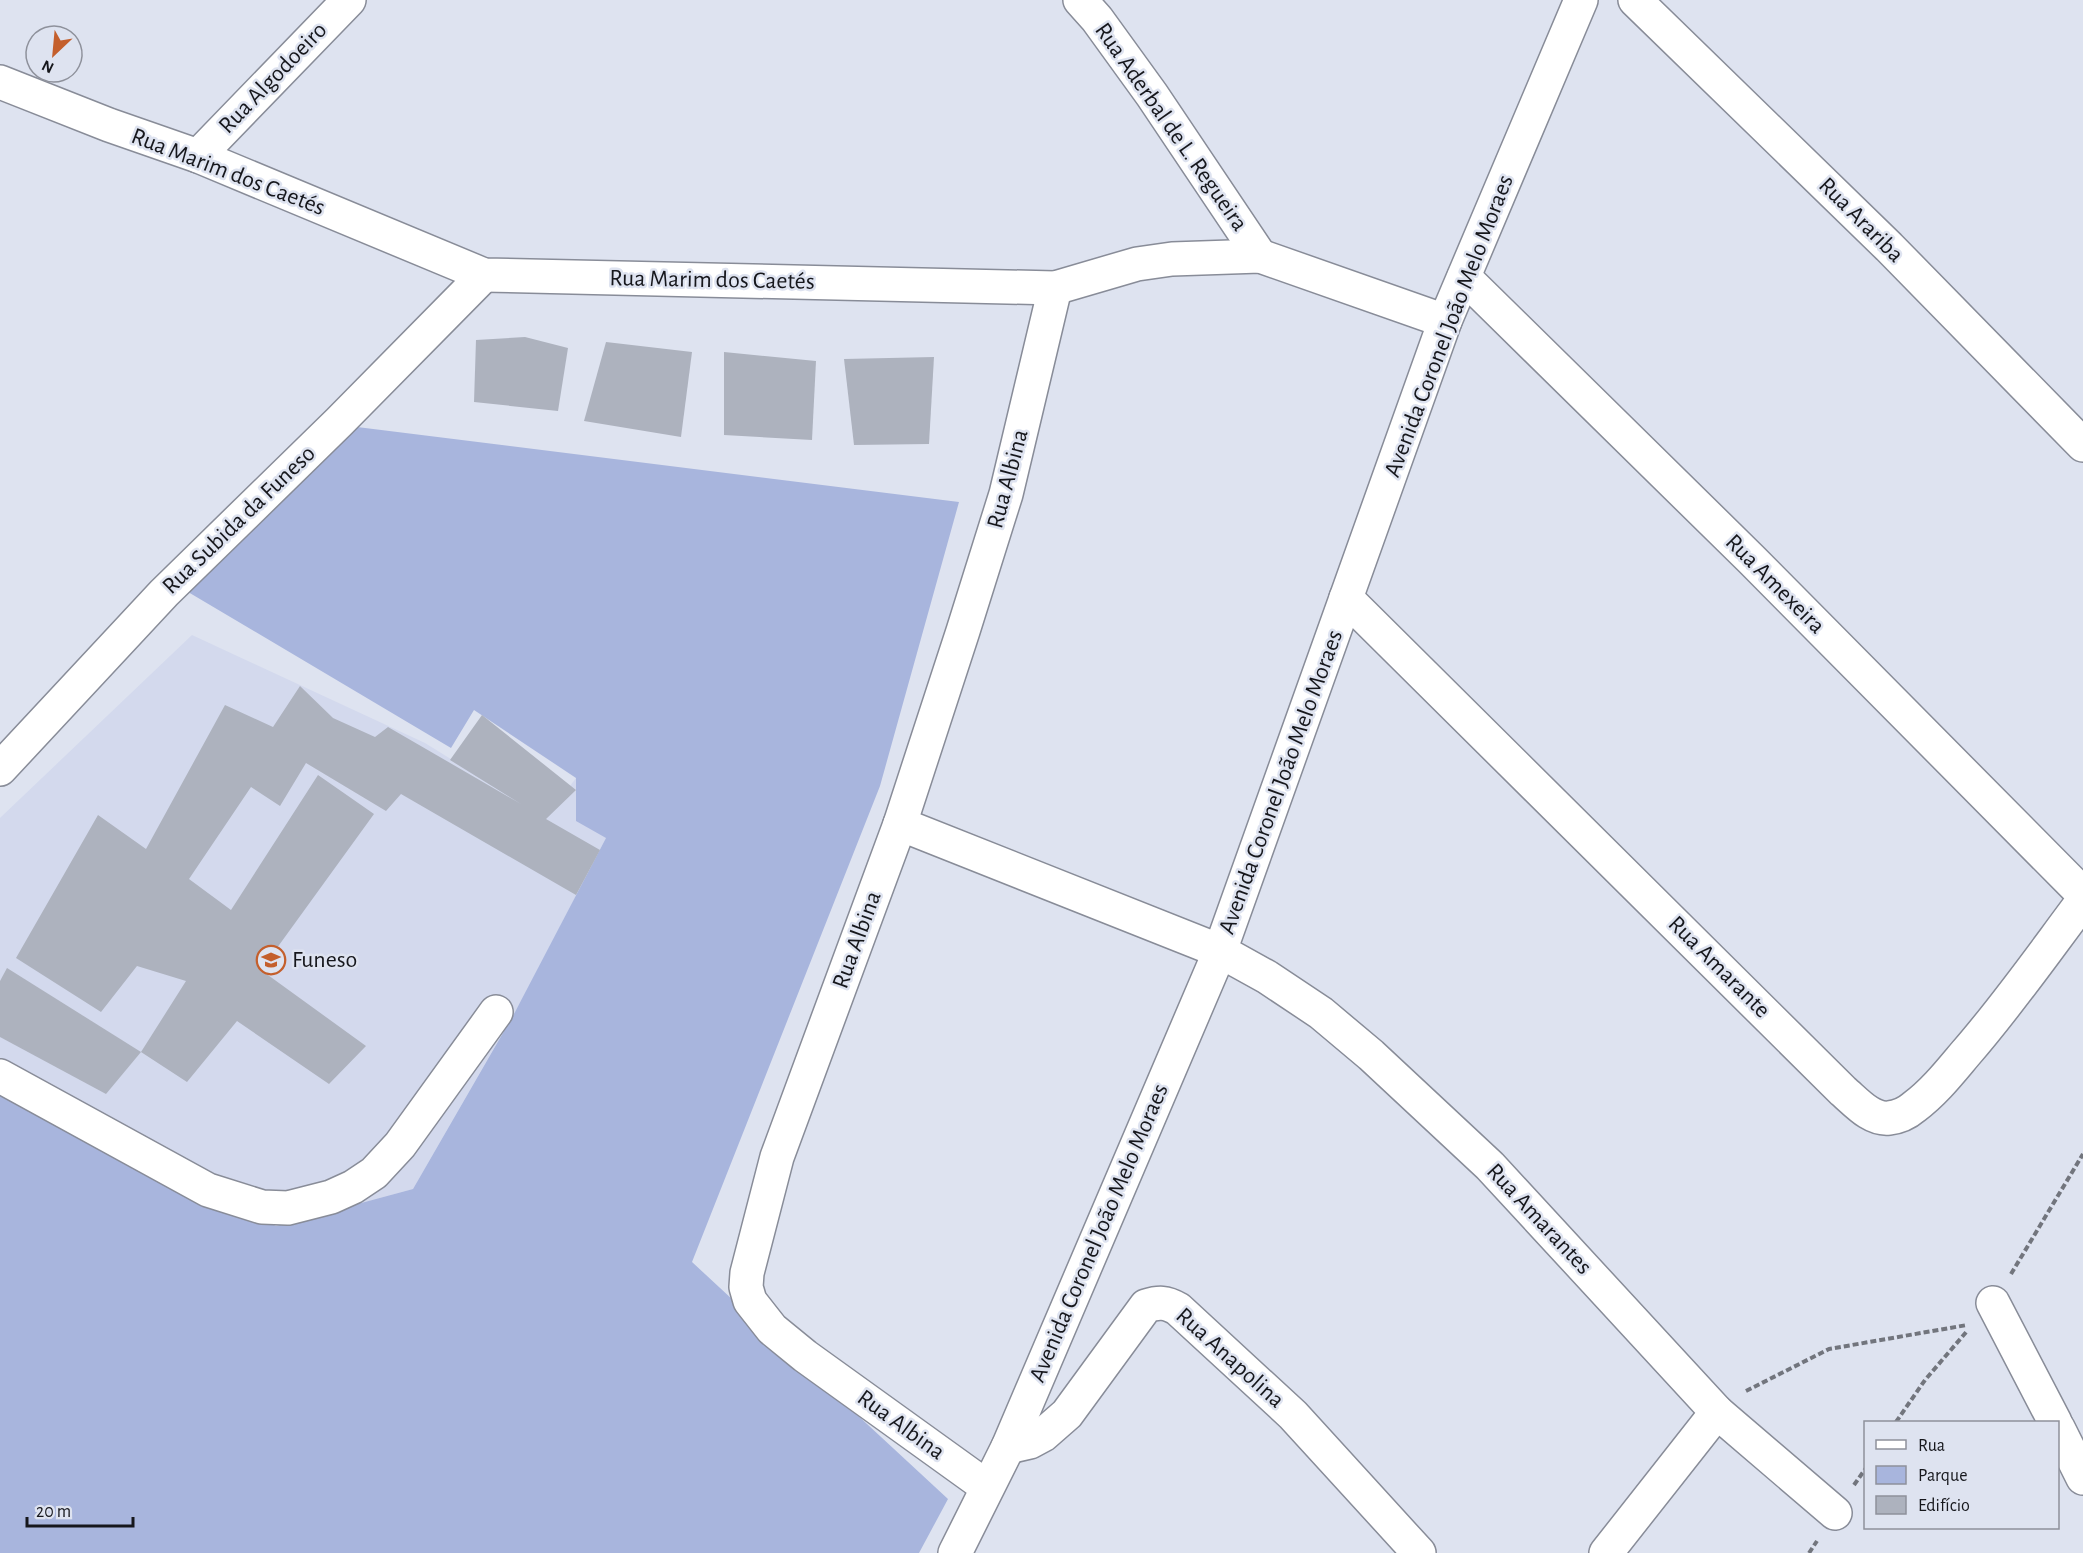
<svg xmlns="http://www.w3.org/2000/svg" width="2083" height="1553" font-family="'Alegreya Sans',sans-serif">
<rect width="100%" height="100%" fill="#dee3f0"/>
<polygon fill="#d3d9ed" points="192,635 425,743 546,818 576,778 606,838 524,996 413,1189 276,1226 0,1091 0,818"/>
<polygon fill="#a8b5dd" points="341,425 959,502 880,786 692,1262 948,1499 919,1553 0,1553 0,1082 276,1226 413,1189 515,1012 606,838 576,821 576,778 474,710 451,748 183,589"/>
<g fill="#adb2be">
<polygon points="525,337 568,348 558,411 474,402 476,340"/>
<polygon points="606,342 692,352 681,437 584,421"/>
<polygon points="724,352 816,361 812,440 724,435"/>
<polygon points="934,357 929,444 854,445 844,359"/>
<polygon points="300,686 333,718 375,737 388,727 521,804 450,760 482,715 576,790 546,819 600,850 576,895 401,794 386,811 306,763 280,806 251,787 189,879 231,910 318,775 374,814 261,970 366,1046 329,1084 237,1021 187,1082 141,1052 186,981 137,966 101,1012 16,958 98,815 146,849 225,705 273,727"/>
<polygon points="7,968 141,1052 106,1094 0,1037 0,981"/>
</g>
<g fill="none" stroke-linecap="round" stroke-linejoin="round">
<g stroke="#888c98" stroke-width="36">
<g id="street">
<polyline points="1080,0 1097,19 1152,95 1260,256"/>
<polyline points="1635,0 1889,247 2083,445"/>
<polyline points="0,82 109,125 198,156 484,275 1055,288 1137,264 1172,259 1260,256 1445,321"/>
<polyline points="198,156 349,0"/>
<polyline points="1464,277 1752,560 2083,894"/>
<path d="M1346 598 1843 1091C1856 1102 1871 1120 1889 1118 1899 1117 1907 1113 1914 1107 1934 1092 1949 1073 1965 1054 2007 1006 2044 953 2083 901"/>
<polyline points="0,769 164,593 339,422 484,275"/>
<polyline points="900,824 1220,951 1267,977 1321,1013 1371,1055 1490,1166 1717,1412 1835,1513"/>
<polyline points="0,1076 208,1190 262,1207 288,1208 331,1197 353,1187 374,1173 400,1145 496,1012"/>
<polyline points="1993,1303 2055,1422"/>
<polyline points="2058,1428 2083,1478"/>
<path d="M1008 1447 1030 1442 1043 1435 1067 1414 1146 1306C1159 1302 1166 1302 1178 1309L1293 1415 1419 1553"/>
<polyline points="987,1487 805,1356 772,1329 750,1301 746,1287 747,1273 777,1157 900,824 963,631 1006,494 1055,288"/>
<polyline points="955,1553 1008,1447 1220,951 1445,321 1581,0"/>
<polyline points="1606,1553 1717,1412"/>
</g>
</g>
<g stroke="#72757d" stroke-width="4" stroke-dasharray="6 3" stroke-linecap="butt">
<polyline points="2011,1274 2083,1154"/>
<polyline points="1746,1391 1829,1349 1967,1325"/>
<polyline points="1896,1422 1925,1380 1968,1330"/>
<polyline points="1854,1485 1866,1468"/>
<polyline points="1809,1553 1817,1541"/>
</g>
<use href="#street" stroke="#fff" stroke-width="33"/>
</g>
<defs>
<g id="university-ring" transform="scale(1.5)"><circle r="9.5" fill="#dee3f0" stroke="#c45f2c" stroke-width="1.5"/><path d="M0-5L7-2L0 1L-7-2ZM-4 1L0 2.5L4 1V4Q0 6-4 4Z" fill="#c45f2c"/></g>
</defs>
<g fill-rule="evenodd">
<use href="#university-ring" x="271" y="960"/>
</g>
<g text-anchor="middle" dominant-baseline="central" stroke-width="5" stroke-linejoin="round" paint-order="stroke">
<g font-size="24" fill="#16171c" stroke="#dee3f0">
<text transform="translate(273 78) rotate(-46)">Rua Algodoeiro</text>
<text transform="translate(1171 127) rotate(55)">Rua Aderbal de L. Regueira</text>
<text transform="translate(228 172) rotate(21)">Rua Marim dos Caetés</text>
<text transform="translate(1861 220) rotate(45)">Rua Arariba</text>
<text transform="translate(712 280) rotate(1)">Rua Marim dos Caetés</text>
<text transform="translate(1449 326) rotate(-69)">Avenida Coronel João Melo Moraes</text>
<text transform="translate(1008 479) rotate(-75)">Rua Albina</text>
<text transform="translate(239 520) rotate(-44)">Rua Subida da Funeso</text>
<text transform="translate(1775 584) rotate(45)">Rua Amexeira</text>
<text transform="translate(1281 782) rotate(-70)">Avenida Coronel João Melo Moraes</text>
<text transform="translate(857 940) rotate(-70)">Rua Albina</text>
<text transform="translate(1719 967) rotate(45)">Rua Amarante</text>
<text transform="translate(1539 1219) rotate(47)">Rua Amarantes</text>
<text transform="translate(1099 1233) rotate(-67)">Avenida Coronel João Melo Moraes</text>
<text transform="translate(1230 1358) rotate(42)">Rua Anapolina</text>
<text transform="translate(901 1425) rotate(36)">Rua Albina</text>
</g>
<g font-size="24" fill="#16171c" stroke="#dee3f0" text-anchor="start">
<text x="292" y="960">Funeso</text>
</g>
</g>
<rect x="1864" y="1421" width="195" height="108" fill="#dee3f0" stroke="#8e919b" stroke-width="1.5"/>
<rect x="1876" y="1440" width="30" height="9" fill="#ffffff" stroke="#8e919b" stroke-width="1.5"/>
<text x="1918" y="1451" font-size="18" fill="#16171c">Rua</text>
<rect x="1876" y="1466" width="30" height="18" fill="#a8b5dd" stroke="#8e919b" stroke-width="1.5"/>
<text x="1918" y="1481" font-size="18" fill="#16171c">Parque</text>
<rect x="1876" y="1496" width="30" height="18" fill="#adb2be" stroke="#8e919b" stroke-width="1.5"/>
<text x="1918" y="1511" font-size="18" fill="#16171c">Edifício</text>
<g transform="translate(54 54) rotate(206)"><circle r="28" fill="#dee3f0" stroke="#8e919b" stroke-width="1.5"/>
<path d="M0-4.5L10 22L0 15L-10 22Z" fill="#c45f2c"/>
<text y="-9" font-size="16" font-weight="bold" text-anchor="middle" fill="#16171c">N</text>
</g>
<path d="M27 1517v9h106v-9" fill="none" stroke="#16171c" stroke-width="3"/>
<text x="36" y="1517" font-size="18" fill="#16171c" stroke="#dee3f0" stroke-width="4.5" paint-order="stroke">20 m</text>
</svg>
